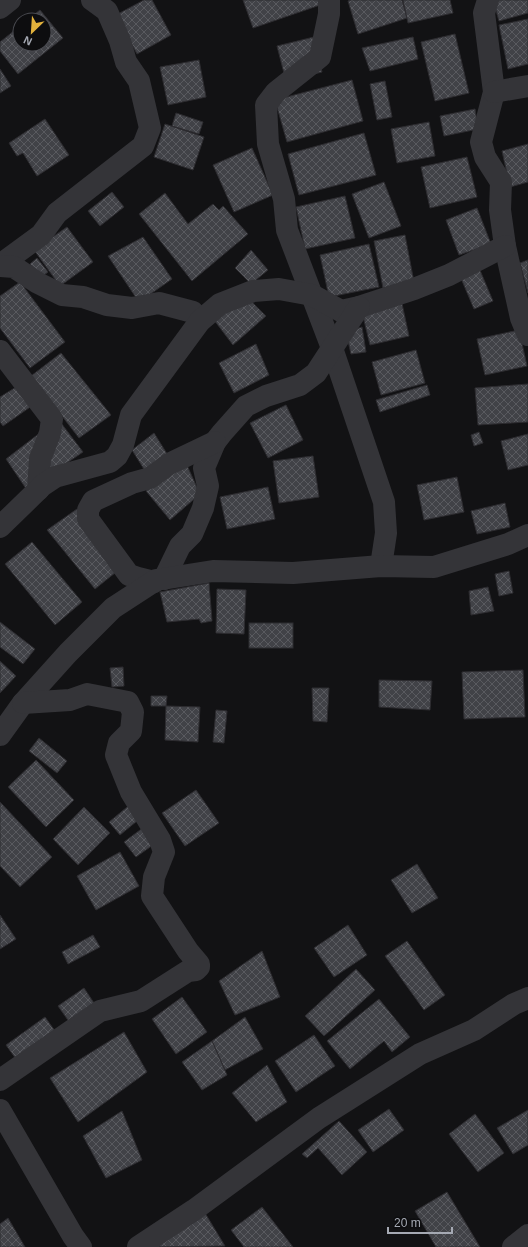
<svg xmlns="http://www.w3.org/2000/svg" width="528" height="1247" font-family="Arial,sans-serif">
<defs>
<pattern id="building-cross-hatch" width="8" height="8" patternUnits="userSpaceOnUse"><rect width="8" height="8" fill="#414247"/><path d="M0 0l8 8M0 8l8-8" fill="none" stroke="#595a5f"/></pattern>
</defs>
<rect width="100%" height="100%" fill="#121214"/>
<g fill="url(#building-cross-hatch)" stroke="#2d2c30">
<polygon points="144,0 152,0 171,35 137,54 116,15"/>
<polygon points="243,0 325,0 326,3 253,28"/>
<polygon points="351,0 402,0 407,18 358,34 348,1"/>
<polygon points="403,0 450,0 453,13 408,23"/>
<polygon points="493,0 528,0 528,13 499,21"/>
<polygon points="40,10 63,38 18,74 0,51 0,42 20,26 20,44 44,44 44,20 27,20"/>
<polygon points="528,19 528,64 508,69 499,25"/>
<polygon points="455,34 469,93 435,101 421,42"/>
<polygon points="314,37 322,72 286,81 277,46"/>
<polygon points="413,37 418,59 370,71 362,48"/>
<polygon points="199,60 206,97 168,105 160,67"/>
<polygon points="0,69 11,86 0,93"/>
<polygon points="352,80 363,121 287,142 275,100"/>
<polygon points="385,81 392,117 377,120 370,84"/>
<polygon points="475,109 478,129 444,136 440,116"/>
<polygon points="176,113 203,122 199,134 172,126"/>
<polygon points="45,119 69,155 37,176 23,153 17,156 9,143"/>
<polygon points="429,122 435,156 397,163 391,129"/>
<polygon points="165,124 204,137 193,170 154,157"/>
<polygon points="364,133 376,175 299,195 288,154"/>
<polygon points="528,144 528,182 510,187 502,151"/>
<polygon points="252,148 273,195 234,212 213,165"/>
<polygon points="467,157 477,197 430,208 421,167"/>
<polygon points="384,182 401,226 369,238 352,194"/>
<polygon points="112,192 124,207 100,226 88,211"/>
<polygon points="165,193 188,224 213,204 219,210 223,206 248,234 192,281 139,214"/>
<polygon points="345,196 355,238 305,249 296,207"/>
<polygon points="477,208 491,244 459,255 446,220"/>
<polygon points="67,227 93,262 60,286 34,250"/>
<polygon points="405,235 414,282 383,288 374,241"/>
<polygon points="143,237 172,279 139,302 108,256"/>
<polygon points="369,244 379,287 329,297 320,255"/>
<polygon points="251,250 268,270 251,284 235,268"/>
<polygon points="37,258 48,272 40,278 30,264"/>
<polygon points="528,260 528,293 520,263"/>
<polygon points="479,268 493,301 474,309 460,276"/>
<polygon points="20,282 65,342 30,368 0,328 0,296"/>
<polygon points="247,297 266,316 233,345 211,316"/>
<polygon points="401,299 409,336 370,345 361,308"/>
<polygon points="362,327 366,352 351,354 346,332"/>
<polygon points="519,330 527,366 485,375 477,339"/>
<polygon points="256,344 269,375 234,393 219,363"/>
<polygon points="416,350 425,383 381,395 372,362"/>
<polygon points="61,353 111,415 79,438 31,376"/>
<polygon points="21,384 36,403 3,426 0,422 0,397"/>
<polygon points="528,384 528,422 478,425 475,388"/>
<polygon points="427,385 430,395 380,412 376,400"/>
<polygon points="286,405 303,440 268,458 250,423"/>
<polygon points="58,419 83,452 27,490 6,459"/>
<polygon points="479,432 483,443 474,446 471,435"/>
<polygon points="154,433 169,457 147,474 132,450"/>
<polygon points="528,434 528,465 508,470 501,441"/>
<polygon points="313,456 319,497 279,503 273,461"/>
<polygon points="185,461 200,494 170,520 146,491"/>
<polygon points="457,477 464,512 424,520 417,485"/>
<polygon points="268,487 275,519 227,529 220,497"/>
<polygon points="505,503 510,527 477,534 471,511"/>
<polygon points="77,509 121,568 95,589 47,530"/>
<polygon points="32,542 82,602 55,625 5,564"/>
<polygon points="509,571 513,593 499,596 495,574"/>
<polygon points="209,583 212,621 201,623 199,619 167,622 160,592"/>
<polygon points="488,587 494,611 471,615 469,591"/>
<polygon points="217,589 246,590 244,634 216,633"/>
<polygon points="0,622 35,649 23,664 0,647"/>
<rect x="249" y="623" width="44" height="25"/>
<polygon points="0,661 16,676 0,693"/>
<polygon points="123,667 124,686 112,687 110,668"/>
<polygon points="523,670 525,717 464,719 462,672"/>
<polygon points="379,680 432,681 430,710 379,707"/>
<polygon points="312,688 329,688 327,722 313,721"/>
<polygon points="151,696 167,696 166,706 151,706"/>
<polygon points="166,706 200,707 198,742 165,740"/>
<polygon points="216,710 227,711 224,743 213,742"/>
<polygon points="39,738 67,761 57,773 29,751"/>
<polygon points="36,760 74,800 46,827 8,787"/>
<polygon points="196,790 219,823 185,846 162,813"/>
<polygon points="0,802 52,857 20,887 0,866"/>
<polygon points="132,803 143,816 120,835 109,822"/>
<polygon points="84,807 110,833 78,865 53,839"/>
<polygon points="148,824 160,840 136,857 124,842"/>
<polygon points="120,852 139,886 96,910 77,876"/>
<polygon points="417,864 438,898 412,913 391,880"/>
<polygon points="0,915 16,939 0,949"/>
<polygon points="348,925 367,955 334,977 314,948"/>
<polygon points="93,935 100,947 68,964 62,952"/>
<polygon points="407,941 445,995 424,1010 385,956"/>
<polygon points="262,951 280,997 235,1015 219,981"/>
<polygon points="356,969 375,990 324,1036 305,1016"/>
<polygon points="84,988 96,1006 70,1023 58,1006"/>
<polygon points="182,997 207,1032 176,1054 152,1019"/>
<polygon points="379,999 410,1037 392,1052 384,1041 350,1069 327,1041"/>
<polygon points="45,1017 55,1031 16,1059 6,1045"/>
<polygon points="245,1017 263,1049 225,1070 212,1041"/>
<polygon points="124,1032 147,1072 78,1122 50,1078"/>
<polygon points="314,1035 335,1066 296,1092 275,1061"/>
<polygon points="212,1041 227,1075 202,1090 182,1062"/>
<polygon points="267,1065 287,1102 256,1122 232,1093"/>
<polygon points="389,1109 404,1130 373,1152 358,1130"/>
<polygon points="528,1110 528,1145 513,1154 497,1128"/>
<polygon points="122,1111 142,1160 106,1178 83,1136"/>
<polygon points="475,1114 504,1153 478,1172 449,1134"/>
<polygon points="339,1121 367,1152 342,1175 318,1148 307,1158 302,1154"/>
<polygon points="447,1192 480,1247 436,1247 415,1211"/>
<polygon points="262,1207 293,1247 244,1247 231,1230"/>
<polygon points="205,1213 225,1246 147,1247"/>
<polygon points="8,1218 25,1247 0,1247 0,1224"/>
</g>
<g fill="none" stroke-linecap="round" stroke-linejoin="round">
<g stroke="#343438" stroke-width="22">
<polyline points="329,0 329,14 320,57 276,92 266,105 268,144 284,199 287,230 332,348 384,502 386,533 381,566"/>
<polyline points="488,0 484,13 494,92 481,142 485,157 501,182 500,210 505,246 521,318 528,335"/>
<polyline points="0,8 10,0"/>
<polyline points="494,92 528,86"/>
<polyline points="0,265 41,235 57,213 143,146 150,128 139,81 126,62 120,41 107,11 92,0"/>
<polyline points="0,266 14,267 38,283 62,295 83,297 107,305 132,308 159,303 193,312 200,321"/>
<polyline points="0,351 52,419 50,433 40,459 38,490"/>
<polyline points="0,527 43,485 55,477 110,462 117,456 123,445 131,415 200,321 220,304 253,291 279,289 312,295 341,311 359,307 414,289 449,275 505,246"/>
<polyline points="164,579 180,546 192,534 203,508 208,486 204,468 215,442 222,433 246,406 266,396 300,385 316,373 359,307"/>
<polyline points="154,582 138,578 129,575 88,519 88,510 93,501 132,483 150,478 169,464 215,442"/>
<polyline points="0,735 23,703 68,653 113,608 156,580 213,571 293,573 381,566 434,567 508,544 528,535"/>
<polyline points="0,1080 100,1011 141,1001 188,971 196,970 199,967 199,964 188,951 152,896 154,877 164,852 160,840 131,792 116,755 119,743 131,731 133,712 128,702 87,694 70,700 23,703"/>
<polyline points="0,1110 73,1236 81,1247"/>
<polyline points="138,1247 194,1210 319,1118 420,1054 474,1030 514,1004 528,998"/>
<polyline points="513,1247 528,1235"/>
</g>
</g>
<g transform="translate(32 32) rotate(205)"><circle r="19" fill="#0d0d0f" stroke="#4a4b51"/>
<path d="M0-3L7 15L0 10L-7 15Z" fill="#e2b13c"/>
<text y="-6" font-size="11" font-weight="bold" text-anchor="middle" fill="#a5a9b3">N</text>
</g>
<path d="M388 1227v6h64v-6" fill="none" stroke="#a5a9b3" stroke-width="2"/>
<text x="394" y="1227" font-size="12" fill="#a5a9b3" stroke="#0d0d0f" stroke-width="3" paint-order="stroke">20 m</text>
</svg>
